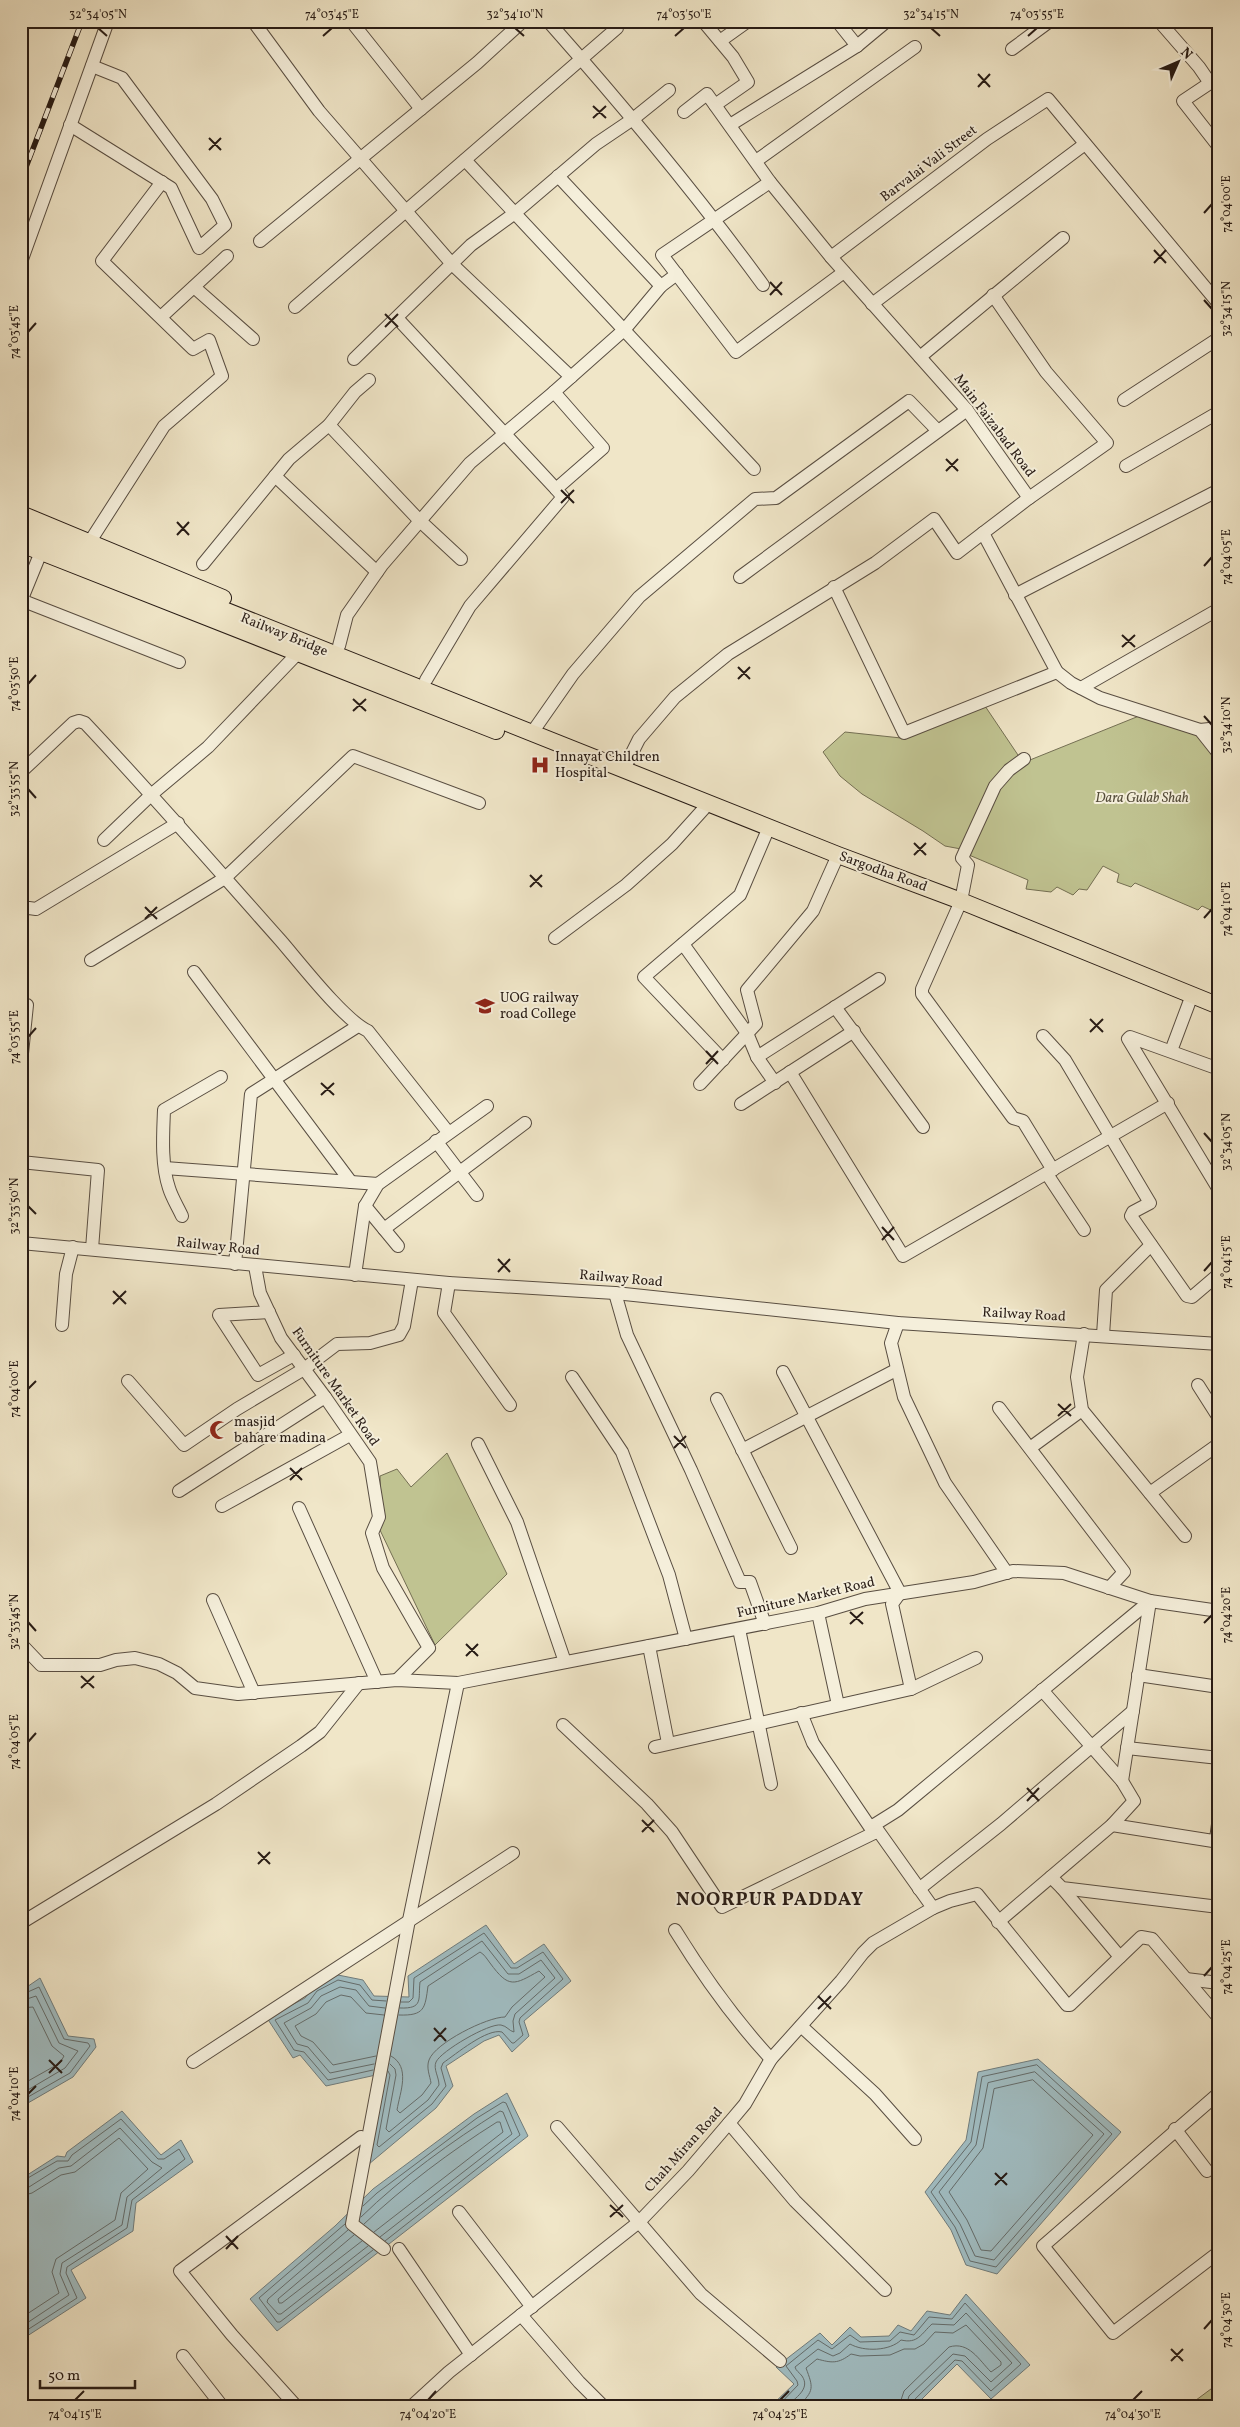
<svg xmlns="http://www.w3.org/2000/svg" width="1240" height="2427" font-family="Vollkorn,serif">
<rect width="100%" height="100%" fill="#f0e6c8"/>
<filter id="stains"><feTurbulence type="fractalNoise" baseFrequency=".004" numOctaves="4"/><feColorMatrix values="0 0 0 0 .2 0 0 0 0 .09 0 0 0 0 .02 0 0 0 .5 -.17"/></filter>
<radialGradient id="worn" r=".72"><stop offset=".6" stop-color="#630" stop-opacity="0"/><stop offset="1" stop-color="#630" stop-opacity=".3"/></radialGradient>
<g fill="#c0c391" stroke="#746f53">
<polygon points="985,706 1020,758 961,849 945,846 923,831 862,794 840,776 823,752 845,732 901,738"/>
<polygon points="1139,716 1197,735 1219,763 1219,914 1202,906 1198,910 1135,883 1131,887 1117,882 1119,874 1103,866 1087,890 1079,889 1073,895 1057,887 1051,892 1026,889 1028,880 969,855 997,788 1020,764"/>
<polygon points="447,1453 507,1574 435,1645 379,1528 381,1501 380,1476 397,1469 411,1487"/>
<polygon points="1219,2383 1219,2406 1188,2406"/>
</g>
<g fill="#a0bcc1" stroke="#707c7c">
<polygon points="486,1925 514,1964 544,1944 571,1981 524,2021 529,2036 512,2052 499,2035 484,2041 446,2066 453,2086 436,2108 369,2164 385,2073 326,2086 300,2055 293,2058 267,2018 305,1998 313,1987 338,1975 363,1980 374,1996 409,1997 408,1976"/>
<polygon points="40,1978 68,2036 94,2039 96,2047 73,2077 21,2107 21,1991"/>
<polygon points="1038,2059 1121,2132 997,2274 966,2265 951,2230 925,2192 966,2140 978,2072"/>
<polygon points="507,2093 528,2136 277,2331 250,2299 335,2226 373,2189 474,2114"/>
<polygon points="122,2111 161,2155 181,2140 193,2162 136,2203 133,2231 71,2270 86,2298 21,2340 21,2179 57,2156 65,2157 67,2152"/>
<polygon points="966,2294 1030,2365 991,2399 957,2364 915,2406 774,2406 773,2404 794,2384 776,2367 820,2333 832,2345 850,2327 861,2337 889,2336 898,2325 911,2331 927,2311 950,2315"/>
</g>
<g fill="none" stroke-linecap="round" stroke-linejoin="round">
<g stroke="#646c6b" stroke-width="1">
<polyline points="21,1995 39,1987 64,2039 88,2043 90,2046 70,2073 21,2101"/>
<polyline points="21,2001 36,1996 59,2043 78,2051 65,2068 21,2094"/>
<polyline points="21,2008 33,2007 52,2046 64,2056 60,2063 21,2085"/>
<polyline points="376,2056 333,2065 313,2042 301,2036 295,2026 316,2014 326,2002 341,1995 351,1997 366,2013 384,2015"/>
<path d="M391 2056C411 2067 400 2092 397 2110L400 2113 422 2095 431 2083C430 2076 426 2068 429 2060 435 2043 487 2017 505 2017L512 2007 545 1977 539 1971C514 1985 509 1989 490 1963 487 1959 484 1954 480 1952L428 1986C425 2008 425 2016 399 2015"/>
<polyline points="374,2064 330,2073 308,2047 297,2044 284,2023 311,2008 321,1996 340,1987 356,1990 369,2006 385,2008"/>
<path d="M390 2064 395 2069 396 2075 386 2129 389 2132 428 2100 439 2085C439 2077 433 2069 436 2062 441 2051 489 2023 501 2025 507 2026 509 2031 514 2032L513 2021 515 2014 555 1978 541 1960 519 1974H508L482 1941 420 1982C418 1999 424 2009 400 2008"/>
<polygon points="1037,2065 1112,2134 996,2267 970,2261 955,2227 931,2192 971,2142 982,2077"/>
<polyline points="373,2070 328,2080 304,2052 294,2050 275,2020 308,2003 317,1991 338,1980 360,1985 372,2000 386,2001"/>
<path d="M388 2071 390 2075 377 2145 379 2147 432 2104 446 2086 441 2068 443 2063C456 2054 487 2028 502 2032L512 2043H514L523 2035 519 2022 520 2018 563 1979 543 1952 517 1968H511L484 1933 414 1978 413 1998 409 2002H401"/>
<polygon points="1035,2072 1104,2134 994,2260 975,2256 960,2224 939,2192 976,2145 988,2083"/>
<polygon points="1033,2080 1093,2135 991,2251 981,2250 967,2220 949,2192 983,2148 994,2089"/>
<polyline points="21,2182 57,2161 68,2161 72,2155 121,2119 158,2159 164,2159 179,2149 185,2159 132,2200 127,2228 67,2267 66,2273 77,2298 21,2334"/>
<polyline points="21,2188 29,2187 59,2168 71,2166 120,2128 152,2162 162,2168 127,2197 122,2225 62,2263 60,2274 69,2295 21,2327"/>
<polyline points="21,2196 32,2193 61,2175 75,2172 119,2138 148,2169 121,2193 115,2220 56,2259 52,2272 59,2293 21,2318"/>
<polyline points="363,2206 377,2193 477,2118 503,2102 506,2103 520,2135 385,2241"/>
<path d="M361 2217C402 2177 451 2142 500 2111L503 2112 512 2134 380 2237"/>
<polyline points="345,2224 259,2298 277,2322 280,2322 373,2250"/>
<path d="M364 2224C404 2186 451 2151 497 2122H500L503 2132 374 2232"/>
<polyline points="348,2230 268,2299 267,2302 278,2314 281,2314 368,2246"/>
<polyline points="354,2235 278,2299 279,2303 282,2303 362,2241"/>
<polyline points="778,2406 798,2385 797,2381 786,2366 818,2340 832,2349 850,2335 860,2342 890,2341 900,2332 914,2335 929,2317 952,2319 965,2303 1021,2364 991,2391 962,2361 955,2360 914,2400 912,2406"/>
<path d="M787 2406C795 2398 811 2389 802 2376 799 2372 796 2371 795 2367L818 2349 833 2356 840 2353 850 2344C864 2352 890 2351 901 2340 918 2344 921 2334 932 2324L954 2325 966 2313 1012 2363 991 2382 965 2356 953 2354 909 2396 906 2406"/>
<path d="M798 2406C815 2391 813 2387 806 2368L817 2359C832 2363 838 2364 851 2354L860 2356 890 2355 904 2349H915L924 2344 935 2332 953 2333 966 2325 1001 2362V2365L991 2372C979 2360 969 2341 949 2347L904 2391 899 2406"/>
</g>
<g stroke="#594e42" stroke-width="14">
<g id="minor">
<polyline points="253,21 319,111 452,264 571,377"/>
<polyline points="351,21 421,109"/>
<path d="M548 21C624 107 696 193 763 285"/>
<polyline points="703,21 733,57 748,82 715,105"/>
<polyline points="837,21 857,46"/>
<polyline points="1159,21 1199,67 1210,83"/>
<polyline points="206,22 208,21"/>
<polyline points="720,41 748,21"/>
<polyline points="1012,49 1050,21"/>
<polyline points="1219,77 1183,101 1219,147"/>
<polyline points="684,112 707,94 770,182 831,257 967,410 1029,498 983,533 1057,672 1071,683 1100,698 1200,730 1219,754"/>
<polyline points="70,125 171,188 199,248 225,225 212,199 122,78 92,66"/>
<polyline points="730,125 857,46 887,21"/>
<polyline points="465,160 754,469"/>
<polyline points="756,161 915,47"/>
<polyline points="558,176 661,286"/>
<polyline points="770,182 662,255 736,352 844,272"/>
<polyline points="260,241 477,63 523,21"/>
<polyline points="831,257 987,139 1048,99 1219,304"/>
<polyline points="21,262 108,21"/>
<polyline points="194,287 253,339"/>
<polyline points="993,295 1046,372 1107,443 1029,498"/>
<polyline points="872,304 1085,144"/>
<polyline points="295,307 617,28"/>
<polyline points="161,317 227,256"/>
<polyline points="397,318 556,489 603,448 554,392"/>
<polyline points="920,357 1063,238"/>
<polyline points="354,359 471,245 515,213 596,144 633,119 669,90"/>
<polyline points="1124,400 1219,338"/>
<polyline points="329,425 419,520 461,559"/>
<polyline points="1126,466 1219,412"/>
<polyline points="275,476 377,572"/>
<polyline points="89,543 164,426 222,376 209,340 193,349 102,261 162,182"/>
<polyline points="203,564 289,459 329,425 355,392 369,380"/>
<polyline points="740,577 967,410"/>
<polyline points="834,587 904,733 1057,672"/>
<polyline points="1015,595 1219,490"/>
<polyline points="21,600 179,662"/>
<polyline points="21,601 41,552"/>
<polyline points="339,646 347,615 382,565 470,463 554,392 625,329 661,286 677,274"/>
<polyline points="426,680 470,606 563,497 556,489"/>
<polyline points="1081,688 1219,609"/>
<polyline points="536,727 573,674 639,597 755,499 776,498 909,401 938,431"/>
<polyline points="1200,730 1219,728"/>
<polyline points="1024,759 1009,770 995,786 962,858 968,865 961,901 922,989 922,994 1013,1118 1023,1121 1053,1170"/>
<polyline points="624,769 639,739 675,697 728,654 875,563 934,519 957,553 983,533"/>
<path d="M21 772 73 723 79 721 85 723C152 794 216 868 281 941 300 963 344 1020 368 1031L448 1132"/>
<polyline points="104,840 152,794 208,747 297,654"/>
<polyline points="21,911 29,908 36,909 178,823"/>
<polyline points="555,938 626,885 672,844 709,803"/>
<polyline points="683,944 747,1033 757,1057 775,1083"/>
<polyline points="91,960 225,878 353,756 479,803"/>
<polyline points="194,972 351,1182"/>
<polyline points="835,1007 923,1127"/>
<polyline points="1043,1036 1065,1060 1150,1203 1133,1212 1131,1216 1187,1296 1192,1297 1219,1274"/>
<polyline points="1171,1051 1192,995"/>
<polyline points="757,1057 879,979"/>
<polyline points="723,1060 644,977 740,895 769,827"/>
<polyline points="21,1063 27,1005"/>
<polyline points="1219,1069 1130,1037 1128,1039 1219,1190"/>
<polyline points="790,1072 903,1256 1168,1103"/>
<polyline points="700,1084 756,1024 747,990 813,911 838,855"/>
<polyline points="741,1104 854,1031"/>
<polyline points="436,1141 477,1195"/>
<polyline points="21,1162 98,1170 92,1249"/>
<polyline points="165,1168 378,1184"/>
<polyline points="1047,1174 1084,1230"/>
<polyline points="365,1206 398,1246"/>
<path d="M182 1216C178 1207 172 1198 169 1188 161 1164 163 1135 164 1110L221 1077"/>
<polyline points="384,1229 525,1123"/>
<polyline points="21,1243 449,1283 615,1293 898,1323 1219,1344"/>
<polyline points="235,1264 251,1094 358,1026"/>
<polyline points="255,1266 260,1293 281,1338 325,1397 370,1462 379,1517 372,1533 383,1568 429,1648 397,1680"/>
<polyline points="355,1275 365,1206 378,1184 487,1106"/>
<polyline points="449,1283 444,1313 510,1405"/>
<polyline points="615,1293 627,1335 691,1470 740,1582 750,1582 765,1624"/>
<polyline points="269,1312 219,1315 258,1375 294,1355"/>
<polyline points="898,1323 891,1343 904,1397 945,1483 1007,1573"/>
<polyline points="62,1325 66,1274 73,1247"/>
<polyline points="1084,1334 1077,1377 1082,1410 1185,1536"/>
<polyline points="1103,1335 1106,1290 1151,1245"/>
<polyline points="783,1372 900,1593 892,1604 911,1689"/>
<polyline points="572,1377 622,1452 669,1575 686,1639"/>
<polyline points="128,1381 184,1445 237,1409 304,1369 337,1344 370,1343 399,1335 404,1326 412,1280"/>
<polyline points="1198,1385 1219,1418"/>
<polyline points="717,1399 791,1548"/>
<polyline points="999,1408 1124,1572 1109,1588"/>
<polyline points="478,1444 517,1522 565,1662"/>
<polyline points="1030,1448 1082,1410"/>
<polyline points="742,1450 896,1370"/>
<polyline points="179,1491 325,1397"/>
<polyline points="1150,1493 1219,1444"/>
<polyline points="222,1506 350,1435"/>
<polyline points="299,1508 377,1682"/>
<polyline points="213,1600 254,1693"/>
<polyline points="818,1613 838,1705"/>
<polyline points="739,1629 771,1784"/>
<polyline points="21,1644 41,1665 100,1665 116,1660 135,1658 159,1664 177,1673 195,1688 238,1694 397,1680 458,1683 818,1613 865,1599 974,1582 1013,1571 1064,1573 1150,1601 1219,1611"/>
<polyline points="649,1646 668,1743"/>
<polyline points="1138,1675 1219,1687"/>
<polyline points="801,1713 813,1743 874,1833"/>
<polyline points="563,1725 647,1804 672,1832 722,1907 874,1833 874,1825 898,1810 1150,1601"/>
<polyline points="655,1747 911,1689 976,1658"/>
<polyline points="1127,1748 1219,1758"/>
<polyline points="1122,1781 1150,1601"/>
<polyline points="1112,1825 1213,1841 1216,1839 1219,1817"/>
<polyline points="1051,1877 1062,1888 1219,1907"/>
<polyline points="1062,1888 1120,1957"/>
<polyline points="919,1889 1001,1824 1133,1711"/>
<polyline points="933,1908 950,1901 977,1894 1067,2005 1070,2005 1141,1937 1152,1939 1219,2018"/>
<polyline points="998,1922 1112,1825 1134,1801 1122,1781 1042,1690"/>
<polyline points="21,1923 216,1804 301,1746 320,1732 359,1683"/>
<path d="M675 1930C704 1977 733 2018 771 2059"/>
<polyline points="1186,1979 1219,1983"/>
<polyline points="801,2026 875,2094 915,2139"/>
<polyline points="193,2062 513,1853"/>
<polyline points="1219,2093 1043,2246 1113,2333 1219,2252"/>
<polyline points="729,2123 795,2201 885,2290"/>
<polyline points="557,2127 701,2294 780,2361"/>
<polyline points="1175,2129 1207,2171"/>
<polyline points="459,2212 532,2307"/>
<polyline points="384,2249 352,2224 409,1920 458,1683"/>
<polyline points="399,2249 471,2355"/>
<polyline points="521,2315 579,2382 603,2406"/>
<polyline points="183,2356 222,2406"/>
<polyline points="296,2406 232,2335 180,2271 361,2137"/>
<polyline points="412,2406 449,2372 639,2222 688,2171 729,2123 745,2104 771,2059 841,1981 863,1953 873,1943 933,1908 874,1825"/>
</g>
</g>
<g stroke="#271b15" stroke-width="18">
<g id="major">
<polyline points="21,514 223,598"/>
<polyline points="21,529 838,855 961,901 1219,1006"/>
<polyline points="21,544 496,731"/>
</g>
</g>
<use href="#minor" stroke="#f5efdb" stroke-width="12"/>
<use href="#major" stroke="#f0e6c8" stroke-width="16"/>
<g stroke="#271b15" stroke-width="5.5">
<polyline id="rail" points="21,180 82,21"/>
</g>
<use href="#rail" stroke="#f5efdb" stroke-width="4" stroke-dasharray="11" stroke-linecap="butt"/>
</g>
<path fill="none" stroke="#271b15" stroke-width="2" d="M98 28 107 36M515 28 524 36M931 28 940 36M323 36 332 28M675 36 684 28M1028 36 1037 28M978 74 990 87M978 87 990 74M593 106 606 118M593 118 606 106M209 138 221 150M209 150 221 138M1204 213 1212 204M1154 250 1166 263M1154 263 1166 250M770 282 782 295M770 295 782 282M1204 300 1212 309M385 314 398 327M385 327 398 314M28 332 36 323M946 459 958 471M946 471 958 459M561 490 574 503M561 503 574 490M177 522 189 535M177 535 189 522M1204 566 1212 557M1122 635 1135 647M1122 647 1135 635M738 667 750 679M738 679 750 667M28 684 36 675M353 699 366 711M353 711 366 699M1204 716 1212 725M28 789 36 798M914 843 926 855M914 855 926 843M530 875 542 887M530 887 542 875M145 907 157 919M1204 918 1212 909M145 919 157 907M1090 1019 1103 1032M1090 1032 1103 1019M28 1037 36 1028M706 1051 718 1064M706 1064 718 1051M321 1083 334 1095M321 1095 334 1083M1204 1133 1212 1142M28 1206 36 1214M882 1227 894 1240M882 1240 894 1227M498 1259 510 1272M1204 1271 1212 1262M498 1272 510 1259M113 1291 126 1304M113 1304 126 1291M28 1389 36 1381M1058 1404 1071 1416M1058 1416 1071 1404M674 1436 686 1448M674 1448 686 1436M290 1468 302 1480M290 1480 302 1468M850 1612 863 1624M28 1622 36 1631M1204 1623 1212 1615M850 1624 863 1612M466 1644 478 1656M466 1656 478 1644M81 1676 94 1688M81 1688 94 1676M28 1742 36 1733M1027 1788 1039 1801M1027 1801 1039 1788M642 1820 654 1832M642 1832 654 1820M258 1852 270 1864M258 1864 270 1852M1204 1976 1212 1967M818 1996 831 2009M818 2009 831 1996M434 2028 446 2041M434 2041 446 2028M49 2060 62 2073M49 2073 62 2060M28 2094 36 2086M995 2173 1007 2185M995 2185 1007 2173M610 2205 623 2217M610 2217 623 2205M226 2236 238 2249M226 2249 238 2236M1204 2329 1212 2320M1171 2349 1183 2361M1171 2361 1183 2349M75 2400 84 2391M428 2400 436 2391M780 2400 789 2391M1133 2400 1142 2391"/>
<defs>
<g id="hospital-bare" transform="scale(1.5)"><path d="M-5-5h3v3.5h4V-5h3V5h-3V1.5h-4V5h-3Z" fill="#8f2418" stroke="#f5efdb" stroke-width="2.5" paint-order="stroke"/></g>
<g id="university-bare" transform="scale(1.5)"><path d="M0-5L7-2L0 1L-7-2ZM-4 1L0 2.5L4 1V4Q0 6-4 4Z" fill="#8f2418" stroke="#f5efdb" stroke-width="2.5" paint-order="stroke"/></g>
<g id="mosque-bare" transform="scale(1.5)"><path d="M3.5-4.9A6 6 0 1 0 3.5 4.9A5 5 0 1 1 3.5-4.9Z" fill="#8f2418" stroke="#f5efdb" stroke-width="2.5" paint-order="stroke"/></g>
</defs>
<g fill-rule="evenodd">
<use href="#hospital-bare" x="540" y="765"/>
<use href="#university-bare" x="485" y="1006"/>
<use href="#mosque-bare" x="219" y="1430"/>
</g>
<g text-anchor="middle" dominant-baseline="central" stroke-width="4" stroke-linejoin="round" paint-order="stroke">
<g font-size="14" fill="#271b15" stroke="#f5efdb">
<text transform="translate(929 164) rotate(-37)">Barvalai Vali Street</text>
<text transform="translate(994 426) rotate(53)">Main Faizabad Road</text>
<text transform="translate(284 635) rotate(22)">Railway Bridge</text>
<text transform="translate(883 872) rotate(20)">Sargodha Road</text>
<text transform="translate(218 1247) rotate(6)">Railway Road</text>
<text transform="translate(621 1279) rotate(5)">Railway Road</text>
<text transform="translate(1024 1315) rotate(3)">Railway Road</text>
<text transform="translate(335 1387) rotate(55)">Furniture Market Road</text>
<text transform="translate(806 1598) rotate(-13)">Furniture Market Road</text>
<text transform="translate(684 2150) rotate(-48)">Chah Miran Road</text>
</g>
<g font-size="14" fill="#271b15" stroke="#f5efdb" text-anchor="start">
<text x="555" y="757">Innayat Children<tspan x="555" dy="16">Hospital</tspan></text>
<text x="500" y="998">UOG railway<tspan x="500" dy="16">road College</tspan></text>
<text x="234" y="1422">masjid<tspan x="234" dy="16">bahare madina</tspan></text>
</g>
<g font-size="14" font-style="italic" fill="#554d3a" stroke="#f5efdb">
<text x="1142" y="798">Dara Gulab Shah</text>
</g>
<g font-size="19" font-weight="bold" letter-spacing="1" fill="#271b15" stroke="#f5efdb">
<text x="770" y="1900">NOORPUR PADDAY</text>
</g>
</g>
<rect width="1240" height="2427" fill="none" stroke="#f0e6c8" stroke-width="55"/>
<g transform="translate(1178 62) rotate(45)" stroke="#f5efdb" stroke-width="4" paint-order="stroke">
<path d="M0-4L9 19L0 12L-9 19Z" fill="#271b15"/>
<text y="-8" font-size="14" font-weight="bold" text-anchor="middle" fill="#271b15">N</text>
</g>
<path d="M40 2380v8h95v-8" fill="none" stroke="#271b15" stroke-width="2.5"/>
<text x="48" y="2380" font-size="15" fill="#271b15" stroke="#f5efdb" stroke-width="4" paint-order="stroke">50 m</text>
<rect x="28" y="28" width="1184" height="2372" fill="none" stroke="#271b15" stroke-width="2"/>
<g font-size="12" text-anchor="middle" fill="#271b15">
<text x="98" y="18">32°34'05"N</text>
<text x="332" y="18">74°03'45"E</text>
<text x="515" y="18">32°34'10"N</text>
<text x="684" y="18">74°03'50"E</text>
<text x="931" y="18">32°34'15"N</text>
<text x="1037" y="18">74°03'55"E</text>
<text transform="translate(1226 204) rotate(-90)" y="4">74°04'00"E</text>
<text transform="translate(1226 309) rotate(-90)" y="4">32°34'15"N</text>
<text transform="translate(14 332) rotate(-90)" y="4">74°03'45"E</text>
<text transform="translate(1226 557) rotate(-90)" y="4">74°04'05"E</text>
<text transform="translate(14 684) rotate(-90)" y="4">74°03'50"E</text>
<text transform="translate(1226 725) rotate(-90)" y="4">32°34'10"N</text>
<text transform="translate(14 789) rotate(-90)" y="4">32°33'55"N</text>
<text transform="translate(1226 909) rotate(-90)" y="4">74°04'10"E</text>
<text transform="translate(14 1037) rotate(-90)" y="4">74°03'55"E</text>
<text transform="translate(1226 1142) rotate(-90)" y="4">32°34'05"N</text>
<text transform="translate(14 1206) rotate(-90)" y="4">32°33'50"N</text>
<text transform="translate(1226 1262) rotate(-90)" y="4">74°04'15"E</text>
<text transform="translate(14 1389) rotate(-90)" y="4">74°04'00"E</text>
<text transform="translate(1226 1615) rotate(-90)" y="4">74°04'20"E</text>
<text transform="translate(14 1622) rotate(-90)" y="4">32°33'45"N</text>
<text transform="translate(14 1742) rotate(-90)" y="4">74°04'05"E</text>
<text transform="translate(1226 1967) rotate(-90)" y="4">74°04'25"E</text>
<text transform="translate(14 2094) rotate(-90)" y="4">74°04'10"E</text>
<text transform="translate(1226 2320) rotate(-90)" y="4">74°04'30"E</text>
<text x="75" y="2418">74°04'15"E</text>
<text x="428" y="2418">74°04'20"E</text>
<text x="780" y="2418">74°04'25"E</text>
<text x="1133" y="2418">74°04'30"E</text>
</g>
<rect width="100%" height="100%" filter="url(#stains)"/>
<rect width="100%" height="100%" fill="url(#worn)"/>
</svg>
